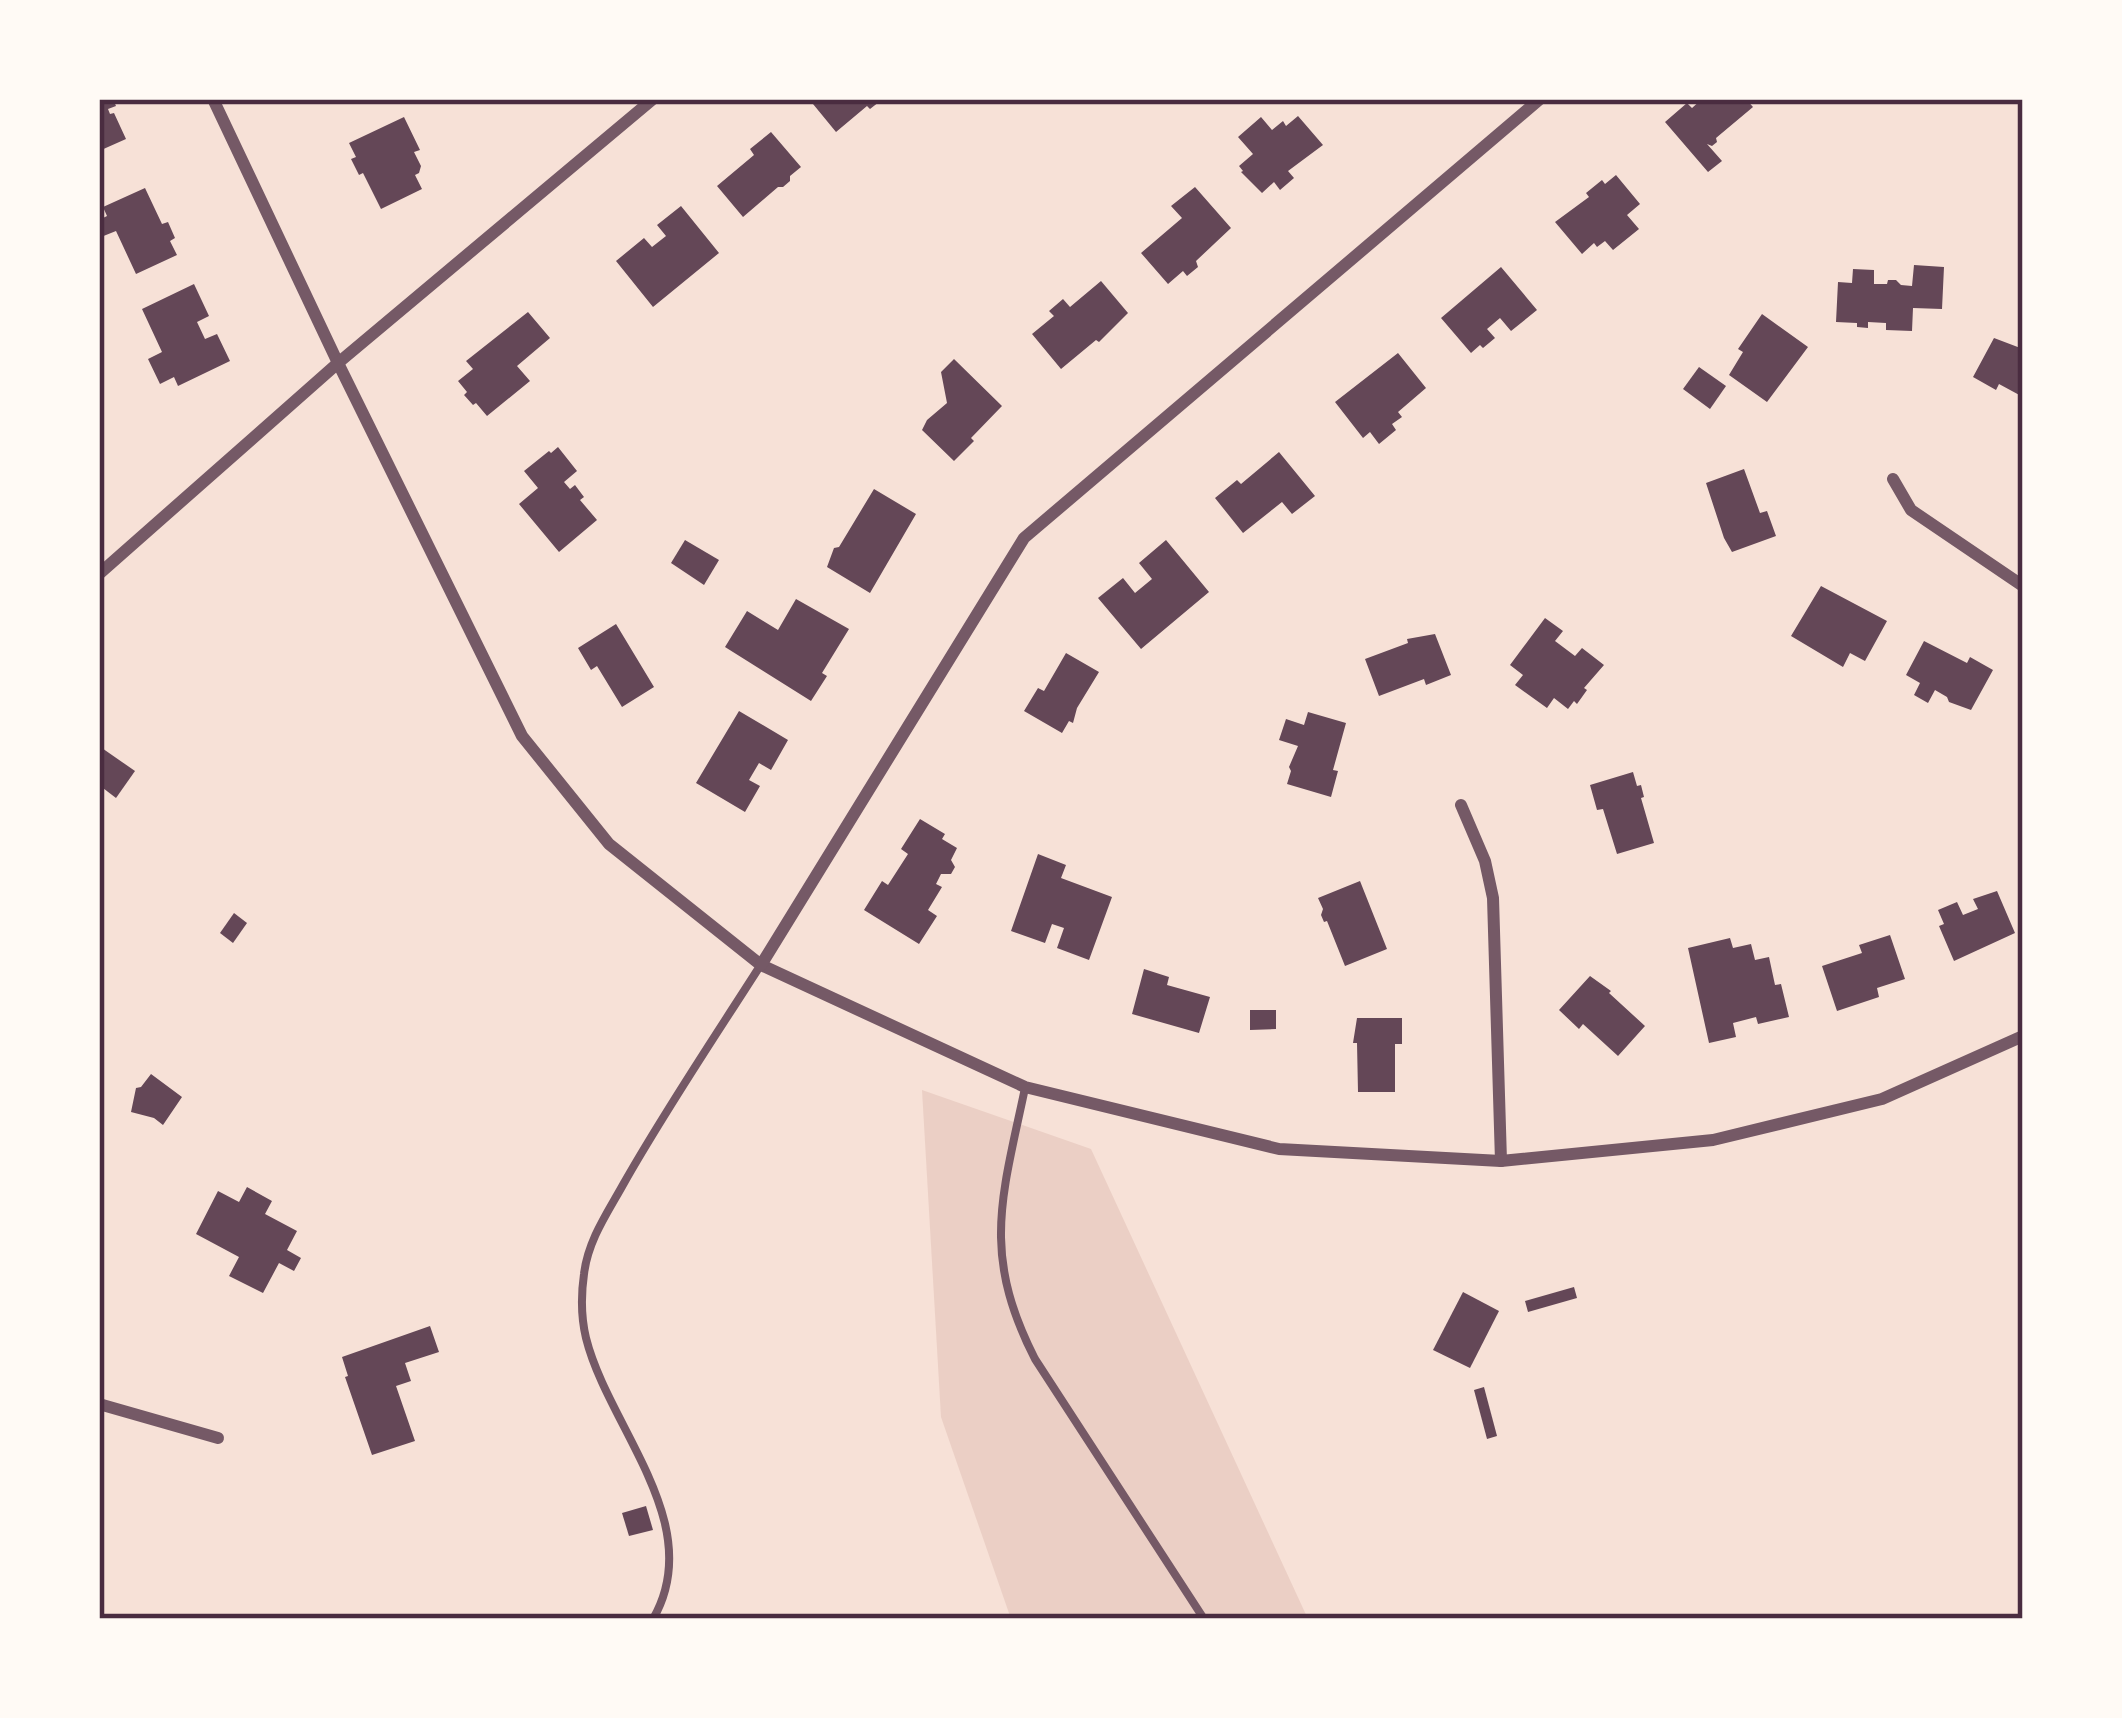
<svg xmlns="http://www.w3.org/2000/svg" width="2122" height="1718" font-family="Mulish,sans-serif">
<rect width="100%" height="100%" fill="#f7e1d7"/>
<polygon fill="#ebcfc5" points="922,1090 1091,1149 1308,1619 1011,1619 941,1417"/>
<g fill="#644757">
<polygon points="99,99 113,99 116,106 108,109 110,114 114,113 126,139 99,151"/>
<polygon points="820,99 877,99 879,102 870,109 867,106 836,132 813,104"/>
<polygon points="1702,99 1746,99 1753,107 1716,138 1717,142 1712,146 1707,144 1722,161 1708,172 1665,122 1687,103 1692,108"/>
<polygon points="1298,116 1323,145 1288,171 1294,178 1280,190 1274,182 1262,193 1241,172 1243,171 1239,166 1253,154 1238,137 1261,117 1272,130 1283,121 1286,126"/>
<polygon points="404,117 420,150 414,152 421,166 419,173 415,175 422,189 381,209 363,173 359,175 351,159 356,157 349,143"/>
<polygon points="771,132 801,167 790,176 790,181 783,187 778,187 743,217 717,186 754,155 750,149"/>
<polygon points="1616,175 1640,204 1627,215 1639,229 1613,250 1605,241 1597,247 1594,243 1582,254 1555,222 1589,197 1586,193 1602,180 1605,184"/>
<polygon points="1195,187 1231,228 1196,261 1198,267 1187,276 1183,271 1168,284 1141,253 1182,218 1171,206"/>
<polygon points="145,188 162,224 168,222 175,238 170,241 177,255 136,274 116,231 101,237 99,220 107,216 103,207"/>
<polygon points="681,206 719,253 653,307 616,261 644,238 652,247 666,236 657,225"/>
<polygon points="1914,265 1944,267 1942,309 1913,308 1912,331 1886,330 1886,323 1868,322 1868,328 1857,327 1857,323 1836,322 1838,282 1852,283 1853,269 1874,270 1874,284 1887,284 1888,280 1896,280 1901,285 1912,286"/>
<polygon points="1501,267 1537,310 1511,331 1500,318 1487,329 1495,338 1483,348 1480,345 1471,353 1441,318"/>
<polygon points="1101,281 1128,313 1099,342 1096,340 1061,369 1032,334 1054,316 1049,311 1063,299 1070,307"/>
<polygon points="194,284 209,316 197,322 205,339 217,334 230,361 178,386 174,377 160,384 148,359 162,352 142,309"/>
<polygon points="528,312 550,338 517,366 530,381 487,416 476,403 473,405 464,395 467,392 458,381 473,369 466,361"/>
<polygon points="1762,314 1808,347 1767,402 1729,375 1743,352 1738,349"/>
<polygon points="1994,338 2023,349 2023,397 1999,384 1996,390 1973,377"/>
<polygon points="1398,353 1426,388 1398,412 1402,417 1392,424 1396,430 1379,444 1370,432 1363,438 1335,402"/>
<polygon points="954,359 1002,406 971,438 974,441 954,461 922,430 927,420 947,403 941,372"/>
<polygon points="1699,367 1726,386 1710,409 1683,389"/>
<polygon points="558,447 577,471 564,482 570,489 575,485 584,497 580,500 597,520 559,552 519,504 538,488 524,471 549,451 551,453"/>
<polygon points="1279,452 1315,496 1292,514 1282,502 1243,533 1215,498 1237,480 1241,484"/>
<polygon points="1744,469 1760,513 1767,511 1776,536 1732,552 1724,538 1706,483"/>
<polygon points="874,489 916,514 870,593 827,567 834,548 839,547"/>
<polygon points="685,540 719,560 704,585 671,563"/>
<polygon points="1166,540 1209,592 1141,649 1098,598 1123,578 1135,593 1152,579 1139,563"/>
<polygon points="1821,586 1887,621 1865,661 1850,653 1843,667 1791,636"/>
<polygon points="796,599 849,629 822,673 827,676 811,701 725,647 747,611 778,630"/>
<polygon points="1545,618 1563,631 1555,641 1575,656 1582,648 1604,665 1584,688 1587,690 1577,704 1574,701 1568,709 1554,698 1547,708 1515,685 1523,675 1510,665"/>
<polygon points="616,624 654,687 622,707 597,666 591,670 578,648"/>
<polygon points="1435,634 1451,675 1426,685 1424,679 1379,696 1365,659 1408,643 1407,639"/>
<polygon points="1924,641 1967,663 1970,657 1993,670 1971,710 1949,702 1947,697 1935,690 1928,703 1914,695 1920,683 1906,675"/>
<polygon points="1066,653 1099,672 1077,708 1073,723 1069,721 1062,733 1024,711 1038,688 1044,691"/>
<polygon points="739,711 788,740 771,770 759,763 749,780 760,786 745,812 696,783"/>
<polygon points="1308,712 1346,723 1333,770 1338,771 1331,797 1287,784 1291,771 1289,767 1298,746 1279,740 1286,719 1304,725"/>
<polygon points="99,746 135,771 116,798 99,785"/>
<polygon points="1633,772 1637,786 1641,785 1644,797 1641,798 1654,843 1617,854 1603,809 1597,810 1590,785"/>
<polygon points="920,819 945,834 942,839 957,848 951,860 955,867 951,874 941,874 936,884 942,887 928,910 937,916 919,944 864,910 882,881 888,885 908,854 901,849"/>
<polygon points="1038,854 1066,865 1061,878 1112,897 1089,960 1057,948 1064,928 1052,924 1045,943 1011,931"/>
<polygon points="1360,881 1387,949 1345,966 1327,921 1324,922 1321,915 1323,909 1318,898"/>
<polygon points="1997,891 2015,933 1954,961 1939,926 1944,924 1938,910 1957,902 1963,915 1978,909 1973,899"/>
<polygon points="234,913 247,923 233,943 220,933"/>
<polygon points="1890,935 1905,979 1877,988 1879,997 1837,1011 1822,966 1862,953 1859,945"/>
<polygon points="1730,938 1733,948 1751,944 1755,960 1769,957 1775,985 1781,984 1789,1017 1758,1024 1756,1017 1733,1023 1736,1037 1709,1043 1688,948"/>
<polygon points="1144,969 1169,977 1167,985 1210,997 1199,1033 1132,1014"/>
<polygon points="1590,976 1611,991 1609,993 1645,1026 1618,1056 1583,1024 1579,1029 1559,1010"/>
<polygon points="1250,1010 1276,1010 1276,1029 1250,1030"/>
<polygon points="1357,1018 1402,1018 1402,1044 1395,1044 1395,1092 1358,1092 1357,1043 1353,1043"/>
<polygon points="151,1074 182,1097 163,1125 154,1118 131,1112 136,1088 141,1087"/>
<polygon points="247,1187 272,1201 265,1214 297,1231 287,1250 301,1258 294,1271 279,1263 263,1293 229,1276 239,1257 196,1234 218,1191 239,1202"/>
<polygon points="1574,1287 1577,1298 1528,1312 1525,1301"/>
<polygon points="1463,1292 1499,1311 1470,1368 1433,1350"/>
<polygon points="430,1326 439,1352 405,1363 411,1381 396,1386 415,1441 372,1455 345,1377 348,1376 342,1357"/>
<polygon points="1484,1387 1497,1436 1487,1439 1474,1390"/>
<polygon points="646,1506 653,1530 629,1536 622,1513"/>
</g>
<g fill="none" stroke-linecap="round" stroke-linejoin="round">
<g stroke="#755966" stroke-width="8">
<path d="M1025 1088C1002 1198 981 1253 1035 1359L1204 1619"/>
<path d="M653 1619C708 1524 608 1427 586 1338 581 1317 581 1295 584 1274 588 1240 608 1212 624 1183 666 1109 714 1038 760 966"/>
</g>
<g stroke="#755966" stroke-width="12">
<polyline points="213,99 338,363 522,736 609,844 761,965 1025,1087 1279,1149 1501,1161 1713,1140 1882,1099 2023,1036"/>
<polyline points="1893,479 1911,510 2023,586"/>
<polyline points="99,574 338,363 653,99"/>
<polyline points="1461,805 1485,861 1493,898 1501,1161"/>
<polyline points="761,965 1024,538 1540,99"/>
<polyline points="99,1404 218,1438"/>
</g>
</g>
<rect width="2122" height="1718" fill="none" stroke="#fffaf5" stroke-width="204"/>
<rect x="102" y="102" width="1918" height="1514" fill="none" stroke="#4a2c40" stroke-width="4.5"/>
</svg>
